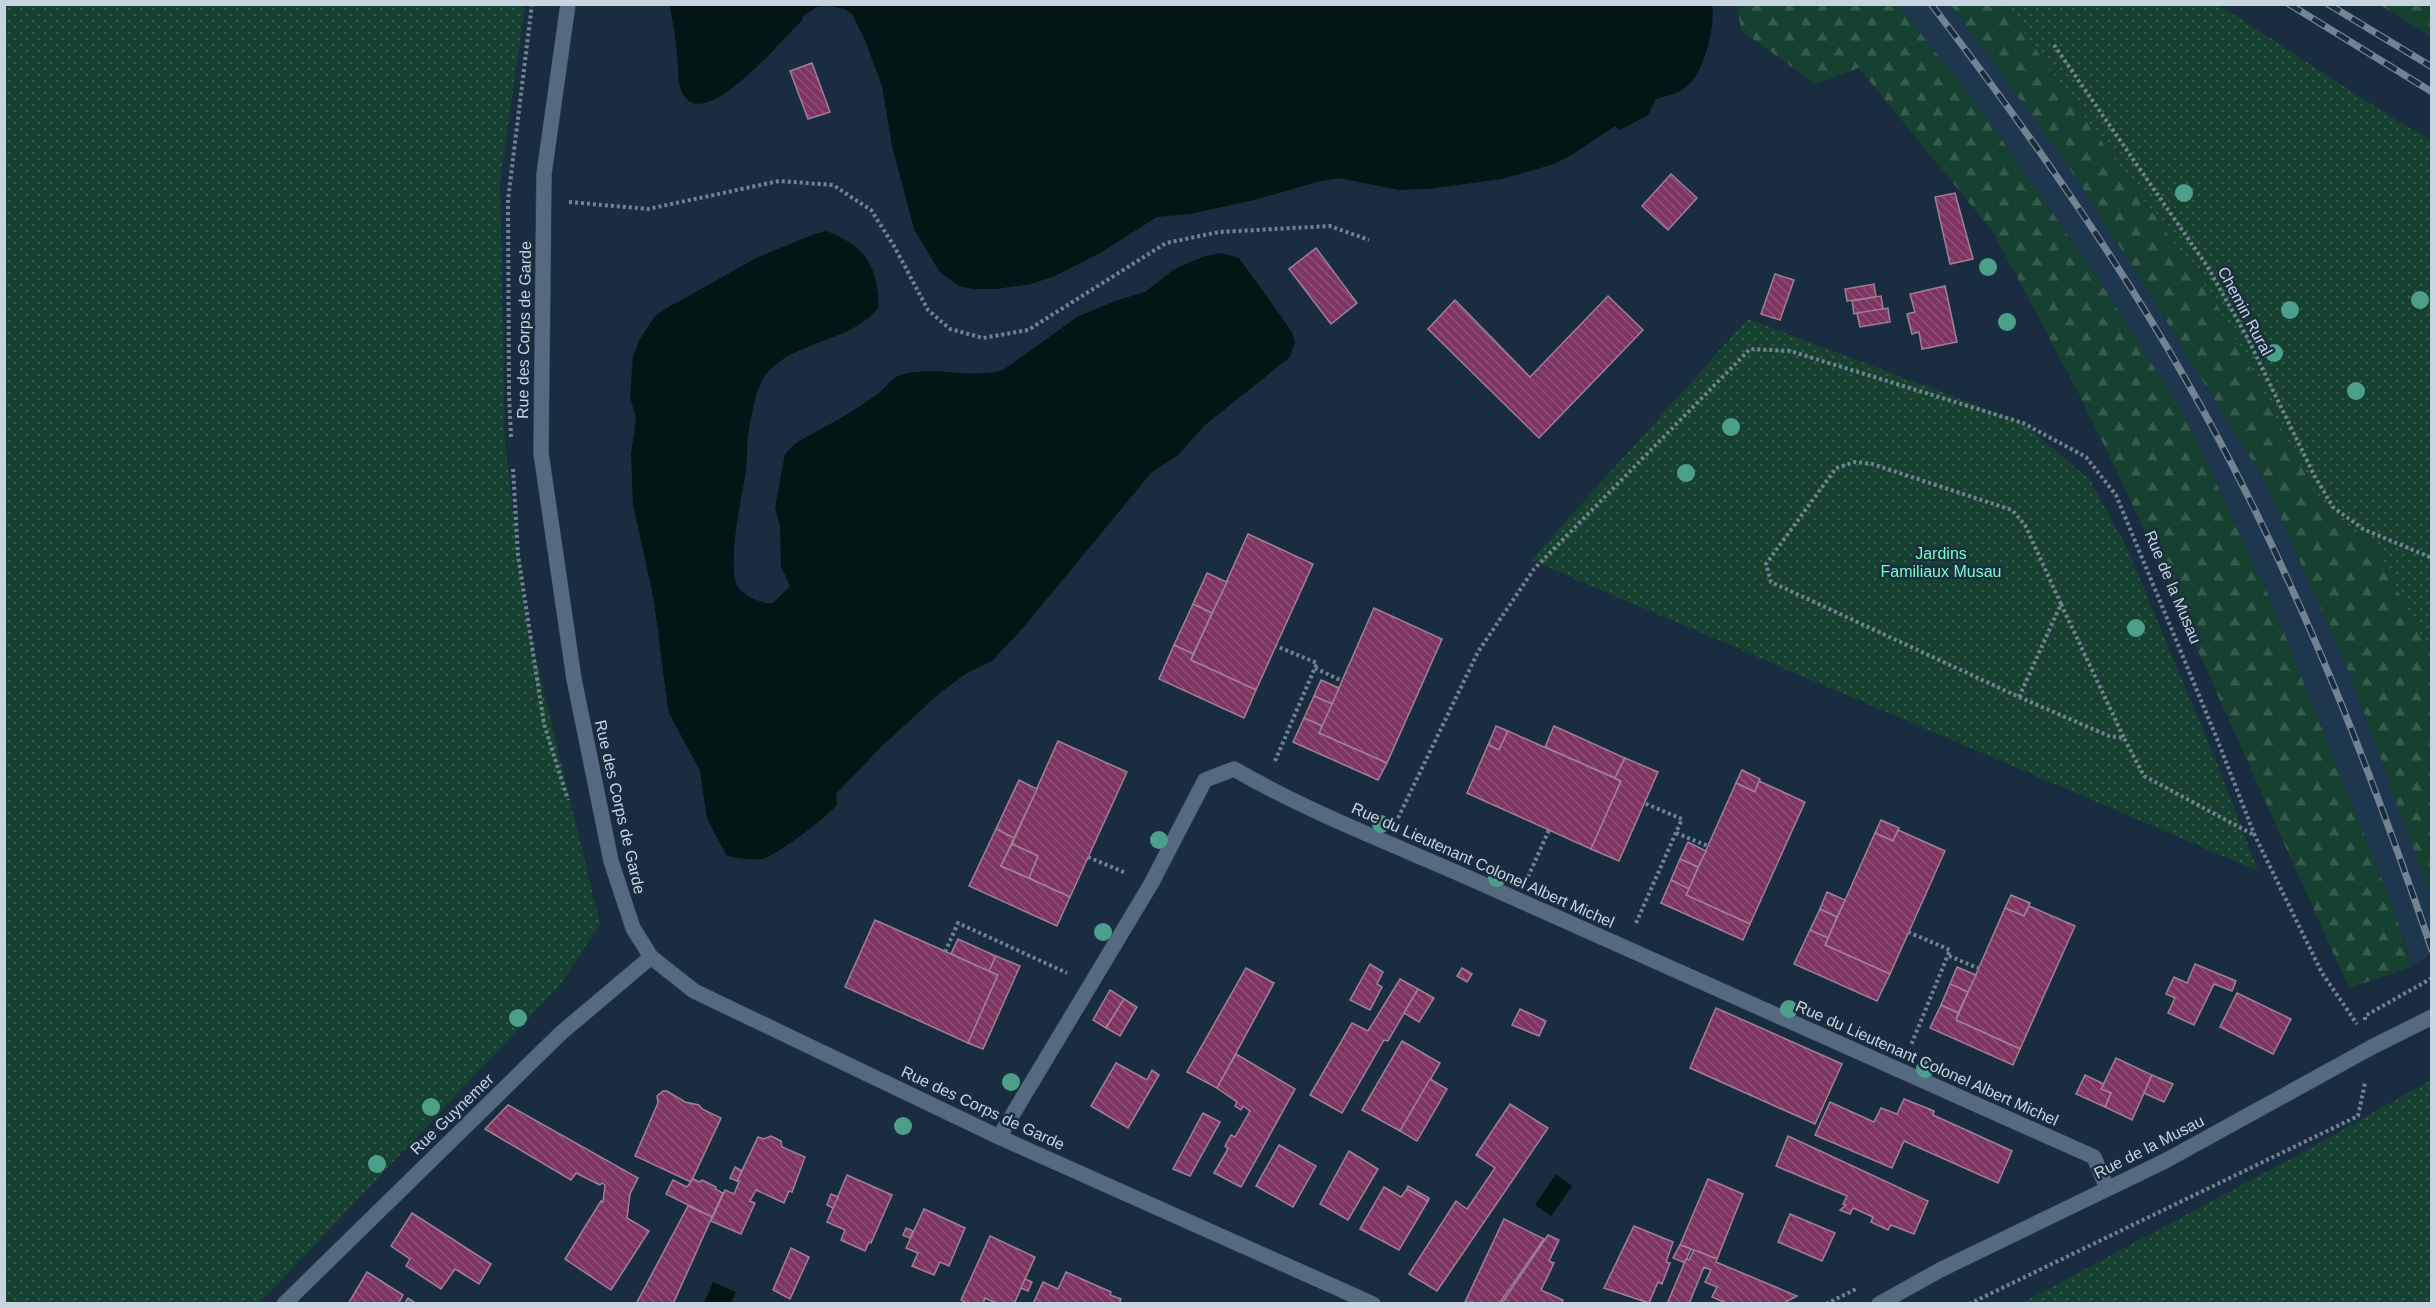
<svg xmlns="http://www.w3.org/2000/svg" width="2436" height="1308" font-family="Helvetica,sans-serif">
<defs>
<pattern id="grass-dots" width="8" height="8" patternUnits="userSpaceOnUse" patternTransform="scale(1.5)"><rect width="8" height="8" fill="#16402f"/><path d="M2 2h.1M6 6h.1" fill="none" stroke="#365b4d" stroke-width="1.8" stroke-linecap="round"/></pattern>
<pattern id="forest-firs" width="22" height="20" patternUnits="userSpaceOnUse" patternTransform="scale(1.5)"><rect width="22" height="20" fill="#16402f"/><path d="M5 1l3.5 6h-7zM16 11l3.5 6h-7z" fill="#365b4d"/></pattern>
<pattern id="building-back-hatch" width="6" height="6" patternUnits="userSpaceOnUse" patternTransform="scale(1.5)"><rect width="6" height="6" fill="#7e3462"/><path d="M-1 5l2 2M0 0l6 6M5-1l2 2" fill="none" stroke="#8f5078"/></pattern>
</defs>
<rect width="100%" height="100%" fill="#1a2d40"/>
<polygon fill="#1e364e" points="1898,5 1951,5 1972,31 2065,161 2154,301 2265,482 2353,682 2429,892 2431,893 2431,953 2411,967 2403,937 2099,280 1979,107"/>
<g fill="url(#grass-dots)">
<polygon points="5,4 525,5 500,181 505,443 525,613 600,924 560,985 260,1303 5,1303"/>
<polygon points="2004,4 2219,5 2396,120 2431,140 2431,655 2375,546 2325,512 2213,297"/>
<polygon points="1748,319 2023,423 2090,480 2127,548 2218,766 2258,871 1531,560"/>
<polygon points="2431,1080 2431,1303 2022,1303 2298,1155"/>
</g>
<g fill="url(#forest-firs)">
<polygon points="1737,5 1898,5 1979,107 2099,280 2186,418 2275,610 2394,910 2411,967 2349,988 2125,488 2077,390 1993,232 1859,68 1815,84 1741,30"/>
<polygon points="1951,5 2004,5 2213,297 2325,512 2375,546 2431,655 2431,893 2429,892 2353,682 2265,482 2154,301 2065,161"/>
<polygon points="2380,5 2431,5 2431,36"/>
</g>
<g fill="#041515">
<path d="M1712 4C1716 25 1704 74 1686 87 1678 94 1666 96 1656 99L1648 115 1620 130 1615 126 1573 154 1554 164 1502 179 1428 189 1399 190 1339 178 1321 181 1254 200 1190 214 1157 217 1100 253 1055 276 1031 284 996 289H973L958 286 939 271 914 229 892 146 882 86 865 40 852 14 844 9 828 6 817 7 803 16 802 21C784 36 697 145 680 87 677 77 679 65 677 55 676 38 672 21 670 5Z"/>
<path d="M826 231C866 246 877 265 879 307 851 343 797 339 767 373 756 386 752 413 749 429 746 442 748 457 746 470 742 499 728 555 736 583 739 594 763 605 773 603L790 586 781 566 780 526 775 508 785 454 796 443C822 428 852 413 875 396 888 387 890 376 908 373 939 367 973 379 1003 370L1077 317 1115 301 1145 292 1173 270 1188 263 1205 256 1221 253 1239 258 1245 266 1292 332 1295 342 1290 357 1205 425 1178 455 1151 473 1022 629 992 661 967 673 941 692 882 746 836 794 837 804C832 814 774 857 763 859 752 860 736 859 726 855L707 818 700 771 669 713 667 702 654 601 633 504 631 454 636 418 630 397 633 356 640 339 654 317 667 308 756 258 812 235Z"/>
<polygon points="1556,1174 1572,1186 1551,1216 1535,1205"/>
<polygon points="713,1282 736,1292 731,1303 704,1303"/>
</g>
<g fill="url(#building-back-hatch)" stroke="#9f8191" stroke-width="1.5">
<polygon points="812,63 830,112 808,119 790,71"/>
<polygon points="1671,174 1697,198 1668,230 1642,206"/>
<polygon points="1955,193 1973,259 1950,264 1935,197"/>
<polygon points="1316,248 1357,303 1331,324 1289,269"/>
<polygon points="1775,274 1794,280 1780,320 1761,314"/>
<polygon points="1874,284 1876,297 1847,301 1845,289"/>
<polygon points="1945,286 1957,342 1922,349 1919,332 1912,334 1907,314 1915,312 1910,294"/>
<polygon points="1608,296 1643,330 1539,438 1428,329 1455,300 1530,377"/>
<polygon points="1881,296 1883,309 1854,314 1852,301"/>
<polygon points="1888,308 1890,322 1860,327 1857,313"/>
<polygon points="1248,534 1313,564 1256,690 1191,660"/>
<polygon points="1207,573 1227,582 1212,613 1193,604"/>
<polygon points="1193,604 1212,613 1193,654 1174,645"/>
<polygon points="1374,608 1442,639 1387,763 1319,733"/>
<polygon points="1174,645 1193,654 1191,660 1256,690 1244,718 1159,679"/>
<polygon points="1321,680 1339,688 1332,704 1314,696"/>
<polygon points="1314,696 1332,704 1322,726 1304,718"/>
<polygon points="1304,718 1322,726 1319,733 1387,763 1378,780 1293,742"/>
<polygon points="1496,726 1508,731 1499,750 1488,745"/>
<polygon points="1554,726 1625,758 1615,778 1545,747"/>
<polygon points="1508,731 1621,781 1591,849 1467,793 1488,745 1499,750"/>
<polygon points="1058,741 1127,772 1070,897 1029,878 1038,856 1012,844"/>
<polygon points="1625,758 1658,772 1619,861 1591,849 1621,781 1615,778"/>
<polygon points="1742,770 1760,779 1755,792 1736,783"/>
<polygon points="1019,780 1037,789 1014,838 996,829"/>
<polygon points="1759,781 1805,802 1750,924 1686,895 1736,783 1755,792"/>
<polygon points="1881,820 1899,828 1893,841 1875,833"/>
<polygon points="996,829 1014,838 1001,866 1070,897 1057,926 969,886"/>
<polygon points="1898,830 1945,851 1890,974 1825,945 1875,833 1893,841"/>
<polygon points="1688,842 1706,851 1698,867 1680,859"/>
<polygon points="1012,844 1038,856 1029,878 1001,866"/>
<polygon points="1680,859 1698,867 1689,889 1671,880"/>
<polygon points="1671,880 1689,889 1686,895 1750,924 1743,940 1661,903"/>
<polygon points="1827,892 1845,900 1837,917 1820,909"/>
<polygon points="2011,895 2030,903 2024,916 2005,908"/>
<polygon points="2029,906 2075,926 2020,1049 1956,1020 2005,908 2024,916"/>
<polygon points="1820,909 1837,917 1828,938 1810,930"/>
<polygon points="875,920 998,975 968,1043 845,987"/>
<polygon points="1810,930 1828,938 1825,945 1890,974 1877,1001 1794,964"/>
<polygon points="958,939 996,956 989,971 951,954"/>
<polygon points="996,956 1020,966 983,1049 968,1043 998,975 989,971"/>
<polygon points="1370,964 1383,972 1377,984 1382,987 1370,1010 1350,1000"/>
<polygon points="2195,964 2236,981 2232,991 2214,984 2194,1025 2168,1013 2175,998 2166,994 2174,977 2187,983"/>
<polygon points="1957,967 1976,975 1968,992 1950,984"/>
<polygon points="1246,968 1274,983 1217,1088 1187,1072"/>
<polygon points="1462,968 1472,974 1467,982 1457,976"/>
<polygon points="1400,979 1418,989 1388,1041 1384,1040 1342,1113 1310,1095 1352,1023 1368,1031"/>
<polygon points="1950,984 1968,992 1958,1013 1941,1005"/>
<polygon points="1418,989 1434,998 1419,1022 1404,1013"/>
<polygon points="1110,990 1124,999 1106,1028 1093,1020"/>
<polygon points="2237,993 2291,1019 2273,1054 2220,1027"/>
<polygon points="1124,999 1137,1007 1120,1036 1106,1028"/>
<polygon points="1941,1005 1958,1013 1956,1020 2020,1049 2013,1065 1930,1028"/>
<polygon points="1716,1008 1842,1064 1815,1124 1690,1068"/>
<polygon points="1520,1009 1546,1021 1539,1036 1512,1025"/>
<polygon points="1402,1041 1440,1063 1400,1131 1362,1110"/>
<polygon points="1236,1054 1295,1089 1241,1187 1214,1173 1228,1149 1225,1146 1231,1135 1235,1137 1250,1111 1243,1106 1241,1110 1235,1106 1237,1102 1217,1088"/>
<polygon points="2116,1058 2152,1075 2132,1120 2105,1107 2111,1093 2101,1089"/>
<polygon points="1116,1063 1147,1080 1152,1070 1159,1075 1128,1128 1091,1106"/>
<polygon points="2085,1075 2104,1084 2101,1089 2111,1093 2105,1107 2076,1094"/>
<polygon points="2152,1075 2173,1084 2164,1102 2144,1093"/>
<polygon points="1430,1079 1447,1089 1417,1141 1400,1131"/>
<polygon points="663,1091 667,1091 685,1102 699,1105 702,1109 721,1118 691,1182 635,1156 658,1103 657,1096"/>
<polygon points="1904,1099 1934,1111 1933,1115 2012,1151 1998,1183 1904,1141 1892,1168 1815,1135 1830,1102 1874,1122 1881,1108 1897,1114"/>
<polygon points="1510,1104 1548,1128 1437,1291 1409,1274 1456,1201 1467,1209 1495,1168 1476,1155"/>
<polygon points="508,1105 638,1178 630,1194 627,1218 649,1231 611,1290 565,1259 601,1201 603,1202 605,1185 602,1183 600,1185 576,1173 571,1180 485,1129"/>
<polygon points="1203,1113 1220,1122 1190,1176 1173,1169"/>
<polygon points="771,1136 781,1141 782,1147 805,1157 792,1192 789,1191 784,1203 756,1190 750,1201 755,1203 741,1234 711,1221 725,1190 734,1194 739,1182 737,1181 758,1137 764,1139"/>
<polygon points="1788,1136 1928,1201 1914,1234 1891,1225 1888,1230 1871,1222 1873,1217 1853,1208 1850,1214 1840,1210 1846,1205 1843,1204 1847,1196 1776,1166"/>
<polygon points="1279,1145 1316,1166 1293,1207 1256,1186"/>
<polygon points="1349,1151 1378,1169 1348,1220 1320,1204"/>
<polygon points="735,1167 742,1171 737,1181 730,1178"/>
<polygon points="847,1175 892,1195 871,1243 869,1242 865,1251 841,1240 845,1230 827,1222"/>
<polygon points="693,1179 700,1182 702,1180 716,1187 715,1189 723,1193 712,1217 666,1194 673,1180 687,1187"/>
<polygon points="1708,1179 1743,1194 1717,1259 1680,1245"/>
<polygon points="1408,1186 1429,1198 1428,1201 1407,1189"/>
<polygon points="1384,1187 1401,1197 1407,1189 1428,1201 1399,1250 1360,1229"/>
<polygon points="831,1194 838,1197 833,1208 827,1205"/>
<polygon points="688,1206 712,1217 673,1304 636,1304"/>
<polygon points="924,1209 965,1228 949,1266 940,1262 934,1275 912,1266 918,1253 906,1248"/>
<polygon points="412,1213 491,1264 479,1284 455,1269 441,1289 406,1266 410,1259 391,1246"/>
<polygon points="1790,1214 1835,1233 1822,1261 1778,1242"/>
<polygon points="1504,1219 1544,1239 1499,1304 1465,1302"/>
<polygon points="1634,1226 1673,1242 1666,1262 1670,1263 1662,1284 1658,1282 1649,1303 1604,1288"/>
<polygon points="906,1228 913,1231 910,1238 903,1235"/>
<polygon points="1548,1235 1559,1240 1549,1261 1554,1263 1541,1290 1563,1300 1561,1304 1502,1303"/>
<polygon points="990,1236 1035,1257 1014,1304 998,1304 985,1298 983,1304 969,1304 961,1300"/>
<polygon points="1680,1245 1691,1249 1685,1263 1673,1258"/>
<polygon points="791,1248 809,1257 790,1299 773,1290"/>
<polygon points="1694,1250 1717,1259 1716,1262 1797,1296 1782,1304 1728,1304 1712,1297 1717,1287 1705,1282 1711,1270 1704,1267 1689,1304 1667,1304 1686,1259 1689,1260"/>
<polygon points="367,1272 403,1295 398,1304 348,1304"/>
<polygon points="1066,1272 1111,1292 1110,1295 1121,1299 1119,1304 1033,1304 1043,1282 1058,1289"/>
<polygon points="1025,1279 1032,1282 1028,1291 1021,1288"/>
<polygon points="408,1298 417,1304 404,1304"/>
</g>
<g fill="none" stroke-linecap="round" stroke-linejoin="round">
<g stroke="#374756" stroke-width="16">
<g id="minor">
<polyline points="568,4 544,174 541,453 574,679 611,861 633,928 651,957 694,991 999,1137 1373,1304"/>
<path d="M999 1137 1151 884 1205 780 1234 769C1317 817 1409 850 1496 890 1695 979 1895 1068 2094 1157L2107 1188"/>
<polyline points="284,1304 561,1033 651,957"/>
<polyline points="1879,1304 1940,1270 2165,1161 2372,1047 2432,1017"/>
</g>
</g>
<g stroke="#738292" stroke-width="4" stroke-dasharray="3 3" stroke-linecap="butt">
<polyline points="2054,45 2207,266 2247,337 2314,475 2333,507 2363,529 2432,558"/>
<polyline points="569,202 648,209 779,181 833,185 871,210 894,246 928,310 950,329 983,338 1028,330 1166,243 1219,232 1330,226 1369,240"/>
<polyline points="511,437 509,394 508,200 532,4"/>
<polyline points="513,469 518,555 544,724 568,800"/>
<polyline points="2061,604 2025,525 2012,510 1872,464 1855,462 1836,468 1766,564 1771,582 2019,697 2109,736 2124,738 2144,776 2254,835"/>
<polyline points="1315,668 1342,681"/>
<polyline points="2019,697 2061,604 2124,738"/>
<polyline points="1275,761 1317,663 1276,646"/>
<polyline points="1398,818 1478,652 1534,569 1750,349 1790,351 2023,423 2086,457 2116,495 2215,734 2255,836 2322,973 2357,1024"/>
<polyline points="1676,833 1708,846"/>
<polyline points="1088,857 1126,873"/>
<polyline points="1528,877 1549,830"/>
<polyline points="1636,923 1682,819 1644,803"/>
<polyline points="1908,932 1950,950 1911,1045"/>
<polyline points="945,952 958,923 1067,973"/>
<polyline points="1949,956 1978,968"/>
<polyline points="2365,1020 2365,1016 2432,978"/>
<polyline points="1826,1304 1856,1289"/>
<polyline points="1969,1304 2358,1116 2365,1083"/>
</g>
<use href="#minor" stroke="#556a80" stroke-width="15"/>
<g stroke="#738392" stroke-width="7">
<g id="rail">
<path d="M1931 4C2023 125 2111 248 2186 380 2289 560 2365 753 2432 950"/>
<polyline points="2289,4 2432,92"/>
<polyline points="2328,4 2432,67"/>
</g>
</g>
<use href="#rail" stroke="#1a2d40" stroke-width="4.5" stroke-dasharray="14" stroke-linecap="butt"/>
</g>
<g fill="#4ca089">
<circle cx="2184" cy="193" r="9"/>
<circle cx="1988" cy="267" r="9"/>
<circle cx="2420" cy="300" r="9"/>
<circle cx="2290" cy="310" r="9"/>
<circle cx="2007" cy="322" r="9"/>
<circle cx="2274" cy="353" r="9"/>
<circle cx="2356" cy="391" r="9"/>
<circle cx="1731" cy="427" r="9"/>
<circle cx="1686" cy="473" r="9"/>
<circle cx="2136" cy="628" r="9"/>
<circle cx="1381" cy="824" r="9"/>
<circle cx="1159" cy="840" r="9"/>
<circle cx="1497" cy="878" r="9"/>
<circle cx="1103" cy="932" r="9"/>
<circle cx="1789" cy="1009" r="9"/>
<circle cx="518" cy="1018" r="9"/>
<circle cx="1925" cy="1069" r="9"/>
<circle cx="1011" cy="1082" r="9"/>
<circle cx="431" cy="1107" r="9"/>
<circle cx="903" cy="1126" r="9"/>
<circle cx="377" cy="1164" r="9"/>
</g>
<g text-anchor="middle" dominant-baseline="central" stroke-width="5" stroke-linejoin="round" paint-order="stroke">
<g font-size="16" fill="#c8d4e0" stroke="#1a2d40">
<text transform="translate(2245 311) rotate(62)">Chemin Rural</text>
<text transform="translate(524 330) rotate(-89)">Rue des Corps de Garde</text>
<text transform="translate(2173 587) rotate(67)">Rue de la Musau</text>
<text transform="translate(620 807) rotate(77)">Rue des Corps de Garde</text>
<text transform="translate(1483 865) rotate(24)">Rue du Lieutenant Colonel Albert Michel</text>
<text transform="translate(1927 1063) rotate(24)">Rue du Lieutenant Colonel Albert Michel</text>
<text transform="translate(983 1108) rotate(25)">Rue des Corps de Garde</text>
<text transform="translate(452 1114) rotate(-44)">Rue Guynemer</text>
<text transform="translate(2149 1147) rotate(-27)">Rue de la Musau</text>
</g>
<g font-size="16" fill="#74fec5" stroke="#1a2d40">
<text x="1941" y="553">Jardins<tspan x="1941" dy="18">Familiaux Musau</tspan></text>
</g>
</g>
<rect width="2436" height="1308" fill="none" stroke="#c8d4e0" stroke-width="12"/>
</svg>
